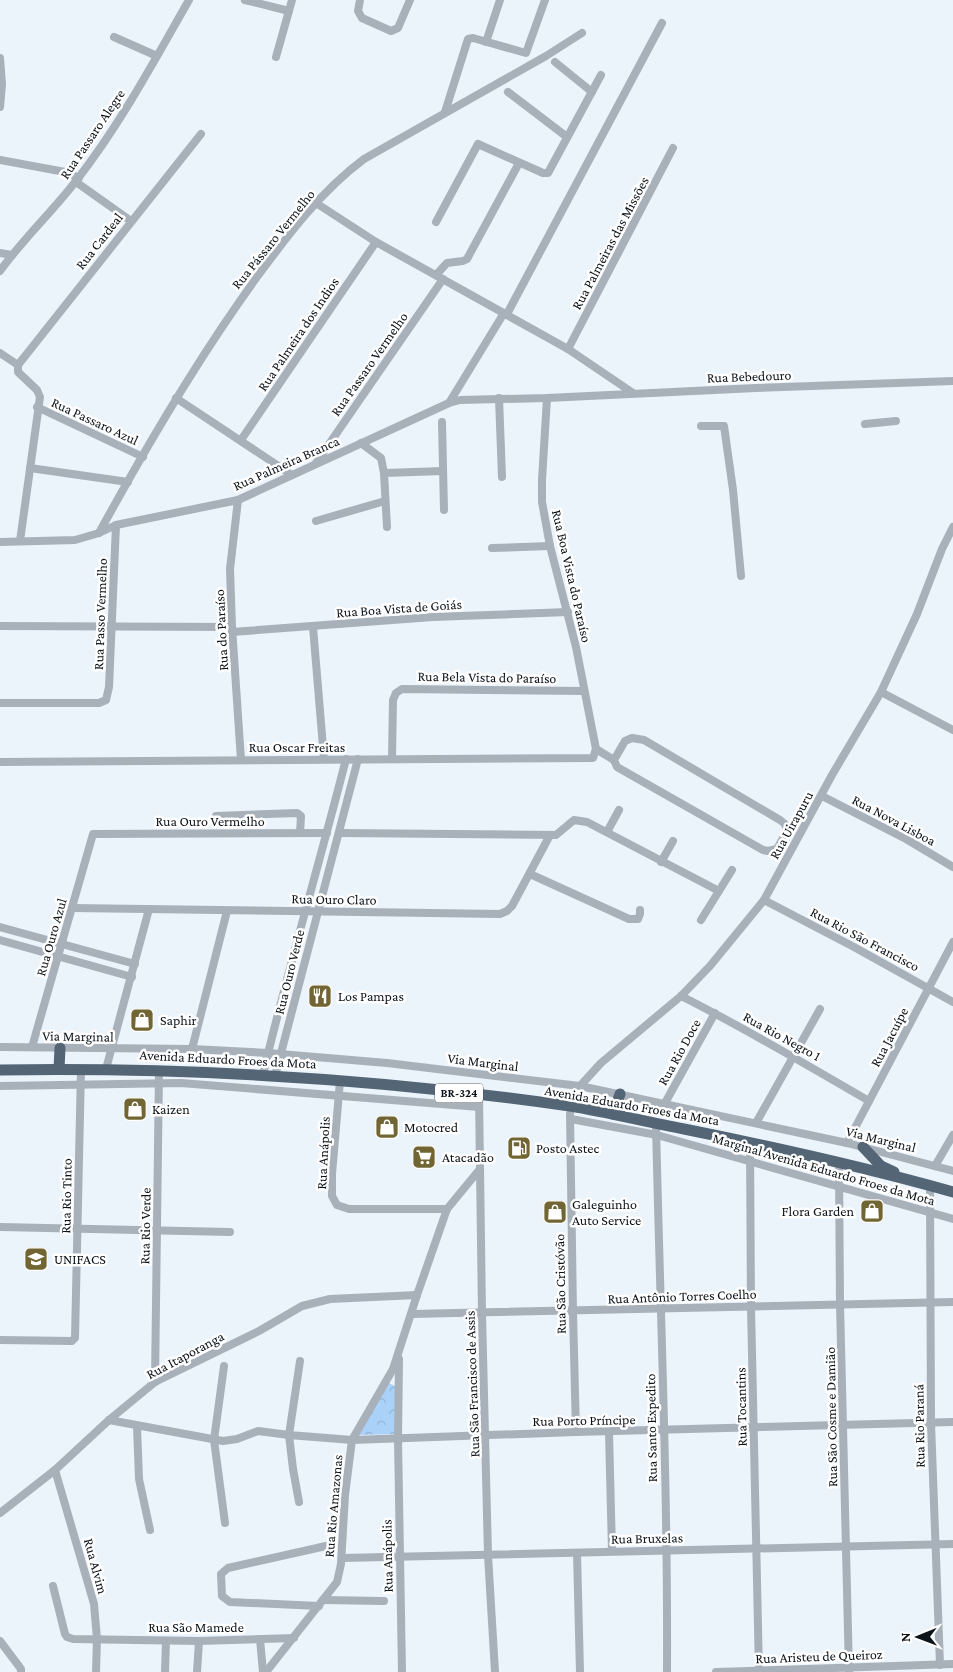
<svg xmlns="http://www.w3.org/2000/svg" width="953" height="1672" font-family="'Crimson Pro',serif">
<defs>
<pattern id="park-crowns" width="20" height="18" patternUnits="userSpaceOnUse" patternTransform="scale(1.25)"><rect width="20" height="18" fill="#aad1f8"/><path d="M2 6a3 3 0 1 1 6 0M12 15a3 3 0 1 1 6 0" fill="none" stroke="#91b3d4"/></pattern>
</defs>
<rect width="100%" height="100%" fill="#ebf3fb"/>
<polygon fill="url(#park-crowns)" points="389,1383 395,1386 396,1434 357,1435"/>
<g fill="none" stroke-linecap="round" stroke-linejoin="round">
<g stroke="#a8b0b9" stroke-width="8">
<polyline points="245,0 289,11"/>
<polyline points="360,0 358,11 362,18 391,31 398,28 410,0"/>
<polyline points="114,37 157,56"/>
<polyline points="486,42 500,0"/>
<polyline points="276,57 292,0"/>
<polyline points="0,58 2,84 0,107"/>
<polyline points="555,62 592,92"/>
<polyline points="508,92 567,137"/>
<polyline points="445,112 468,39 473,38 526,53 545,0"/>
<polyline points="0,160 65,172 79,178"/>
<polyline points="76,182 131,221"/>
<polyline points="316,203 376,242 568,349 633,393"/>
<polyline points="436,222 478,144 543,173 548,173 601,75"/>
<polyline points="0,253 12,255"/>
<path d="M0 271C23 239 52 212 76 181 120 125 154 61 189 0"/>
<polyline points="436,275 447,263 463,261 467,259 519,163"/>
<polyline points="507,314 662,23"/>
<polyline points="568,349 673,148"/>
<polyline points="0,353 18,365"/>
<polyline points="18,365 201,134"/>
<polyline points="18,365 18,372 37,390 40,397 20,541"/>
<polyline points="176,398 292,475"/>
<polyline points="499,398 502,477"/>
<polyline points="449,403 504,313"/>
<polyline points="37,407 143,457"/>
<polyline points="442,422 444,510"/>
<polyline points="865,424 896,421"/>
<polyline points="701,426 724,426 733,490 741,576"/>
<polyline points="241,440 376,242"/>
<polyline points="361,443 381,458 384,473 387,527"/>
<polyline points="316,463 443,279"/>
<polyline points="30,468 128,482"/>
<polyline points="384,473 443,471"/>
<polyline points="238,500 230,569 232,627 241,760"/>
<polyline points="316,521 385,501"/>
<path d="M99 533C147 445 198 358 257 277 288 235 321 191 364 159L546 56 582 33"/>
<polyline points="0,542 75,540 99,533 116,525 238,500 449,403 460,400 547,398 756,388 953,381"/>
<polyline points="492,548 550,546"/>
<polyline points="0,626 232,627"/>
<polyline points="313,627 324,759"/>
<polyline points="232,632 433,617 568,612"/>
<polyline points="881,692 953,730"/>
<polyline points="0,703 99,703 106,700 109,687 116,525"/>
<polygon points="632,738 644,740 780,820 785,824 787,831 777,849 768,851 763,850 617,767 614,760 625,741"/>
<polyline points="596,749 614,760"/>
<polyline points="392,759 393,700 396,693 402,689 584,691"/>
<polyline points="0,762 593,758 596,749 576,647 550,546 542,502 542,480 547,398"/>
<polyline points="822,796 906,839 953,867"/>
<polyline points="216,816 297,813 301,816 300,833"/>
<polyline points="607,832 619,810"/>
<polyline points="339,833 556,835 574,820 587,822 719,891"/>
<polyline points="661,862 673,841"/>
<polyline points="530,874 629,919 638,919 640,914 640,910"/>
<polyline points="764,900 854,947 953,1002"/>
<polyline points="72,908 500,914 507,911 512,906 550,835"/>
<polyline points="701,920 732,870"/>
<polyline points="0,927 135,964"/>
<polyline points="0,940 132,977"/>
<path d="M681 996C745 1028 807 1065 869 1101"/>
<polyline points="0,1047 192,1049 268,1053 387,1063 580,1086 847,1143 953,1171"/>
<polyline points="32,1047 93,834 327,833"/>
<polyline points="192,1049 227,911"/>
<polyline points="106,1069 149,909"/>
<path d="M263 1074C288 969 319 865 346 759"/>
<polyline points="275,1076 358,759"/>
<polyline points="340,1081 332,1174 332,1196 337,1205 349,1209 447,1209"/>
<polyline points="0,1086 181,1083 479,1107"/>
<polyline points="580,1086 601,1063 681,996 710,966 764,900 832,775 881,692 917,614 942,549 953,527"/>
<polyline points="479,1095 482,1314 488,1555 495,1672"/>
<polyline points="665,1103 715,1013"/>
<polyline points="570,1114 573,1312 576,1432"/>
<polyline points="571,1119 657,1135 953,1219"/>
<polyline points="756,1123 820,1009"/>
<path d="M656 1124C660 1306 668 1489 667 1672"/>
<polyline points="750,1142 751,1307 759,1672"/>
<polyline points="847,1143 953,942"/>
<polyline points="839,1162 840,1304 849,1672"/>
<polyline points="935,1166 953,1135"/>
<polyline points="930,1186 931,1423 940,1665"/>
<polyline points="0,1227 230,1232"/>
<polyline points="412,1314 953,1302"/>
<polyline points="0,1340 72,1341 75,1338 81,1069"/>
<polyline points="399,1359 398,1439 402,1672"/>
<polyline points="300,1361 289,1435 352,1440 576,1432 953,1422"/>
<polyline points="224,1366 214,1440 225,1523"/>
<polyline points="155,1382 159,1070"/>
<polyline points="109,1420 223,1441 237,1439 258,1431 289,1435 293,1469 299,1502"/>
<polyline points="137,1426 139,1479 150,1530"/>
<polyline points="609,1432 612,1551"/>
<polyline points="55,1470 94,1604 97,1639 96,1672"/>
<polyline points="0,1513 55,1470 109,1420 155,1382 259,1331 302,1306 330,1299 417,1295"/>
<polyline points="577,1553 580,1672"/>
<polyline points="342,1558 953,1544"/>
<polyline points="53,1586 65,1634 67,1637 73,1639 199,1641 294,1638"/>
<polyline points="323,1600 384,1601"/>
<polyline points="319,1606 230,1602 222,1596 221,1574 228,1568 326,1546"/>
<polyline points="260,1639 263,1672"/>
<polyline points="0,1641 21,1669 21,1672"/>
<polyline points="165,1672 166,1641"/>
<polyline points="197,1672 199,1641"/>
<polyline points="266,1672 337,1582 341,1564 345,1495 352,1440 393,1369 417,1295 447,1209 480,1169"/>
<polyline points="716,1672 953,1664"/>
</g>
<g stroke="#546576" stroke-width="11">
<polyline points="59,1069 60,1048"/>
<path d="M0 1070C191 1067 381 1079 570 1106 608 1112 646 1122 684 1129 774 1147 864 1167 953 1192"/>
<polyline points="613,1114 620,1094"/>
<polyline points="863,1147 881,1166 894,1172"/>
</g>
</g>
<defs>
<g id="restaurant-square" transform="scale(1.25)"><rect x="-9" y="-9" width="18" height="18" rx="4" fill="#716633" stroke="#fff"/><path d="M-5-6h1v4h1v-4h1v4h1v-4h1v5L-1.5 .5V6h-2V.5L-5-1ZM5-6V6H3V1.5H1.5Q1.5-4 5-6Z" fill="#fff"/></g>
<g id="shop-square" transform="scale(1.25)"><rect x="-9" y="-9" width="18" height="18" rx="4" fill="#716633" stroke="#fff"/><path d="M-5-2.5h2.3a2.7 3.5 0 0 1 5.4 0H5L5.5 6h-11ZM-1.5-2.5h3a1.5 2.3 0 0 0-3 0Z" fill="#fff"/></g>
<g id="fuel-square" transform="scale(1.25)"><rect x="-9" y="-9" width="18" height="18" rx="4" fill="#716633" stroke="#fff"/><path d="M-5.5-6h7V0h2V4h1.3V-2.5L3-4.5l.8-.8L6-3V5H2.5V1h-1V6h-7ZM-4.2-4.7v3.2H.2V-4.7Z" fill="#fff"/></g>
<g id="supermarket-square" transform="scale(1.25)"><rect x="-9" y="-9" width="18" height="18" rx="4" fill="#716633" stroke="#fff"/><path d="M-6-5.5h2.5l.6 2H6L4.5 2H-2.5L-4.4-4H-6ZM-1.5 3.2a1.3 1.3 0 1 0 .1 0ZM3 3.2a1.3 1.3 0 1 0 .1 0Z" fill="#fff"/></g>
<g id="university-square" transform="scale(1.25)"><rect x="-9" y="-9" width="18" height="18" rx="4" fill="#716633" stroke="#fff"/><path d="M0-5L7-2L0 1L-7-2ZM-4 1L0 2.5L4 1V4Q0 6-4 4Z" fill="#fff"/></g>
</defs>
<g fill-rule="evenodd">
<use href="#restaurant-square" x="320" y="996"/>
<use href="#shop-square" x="142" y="1020"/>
<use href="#shop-square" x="135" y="1109"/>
<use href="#shop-square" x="387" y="1127"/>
<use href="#fuel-square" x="519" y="1148"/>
<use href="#supermarket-square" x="424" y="1157"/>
<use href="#shop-square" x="872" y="1211"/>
<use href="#shop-square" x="555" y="1212"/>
<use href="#university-square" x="36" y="1259"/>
</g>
<g text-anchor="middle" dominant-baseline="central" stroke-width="5" stroke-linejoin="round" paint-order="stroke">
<rect fill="#fff" stroke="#555a5e" stroke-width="1" x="435" y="1083.5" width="48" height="19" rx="4"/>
<g font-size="12" font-weight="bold" fill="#0c1319">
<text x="459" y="1093">BR-324</text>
</g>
<g font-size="14" fill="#0c1319" stroke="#fff">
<text transform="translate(92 134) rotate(-56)">Rua Passaro Alegre</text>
<text transform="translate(273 239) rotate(-51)">Rua Pássaro Vermelho</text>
<text transform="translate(99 241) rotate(-52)">Rua Cardeal</text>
<text transform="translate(610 243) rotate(-62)">Rua Palmeiras das Missões</text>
<text transform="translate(298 334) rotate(-56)">Rua Palmeira dos Indios</text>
<text transform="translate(369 364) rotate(-55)">Rua Passaro Vermelho</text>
<text transform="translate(749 376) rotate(-2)">Rua Bebedouro</text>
<text transform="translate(95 421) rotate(25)">Rua Passaro Azul</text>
<text transform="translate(286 463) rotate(-24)">Rua Palmeira Branca</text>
<text transform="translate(572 576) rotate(77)">Rua Boa Vista do Paraíso</text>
<text transform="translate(399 608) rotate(-4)">Rua Boa Vista de Goiás</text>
<text transform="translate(100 614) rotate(-88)">Rua Passo Vermelho</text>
<text transform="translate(221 630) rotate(-93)">Rua do Paraíso</text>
<text transform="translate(487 677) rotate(1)">Rua Bela Vista do Paraíso</text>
<text x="297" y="747">Rua Oscar Freitas</text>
<text transform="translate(894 820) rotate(28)">Rua Nova Lisboa</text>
<text x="210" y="821">Rua Ouro Vermelho</text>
<text transform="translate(791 825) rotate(-61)">Rua Uirapuru</text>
<text transform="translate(334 899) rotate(1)">Rua Ouro Claro</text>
<text transform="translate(51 937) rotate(-74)">Rua Ouro Azul</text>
<text transform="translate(865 939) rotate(28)">Rua Rio São Francisco</text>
<text transform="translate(289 972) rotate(-76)">Rua Ouro Verde</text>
<text transform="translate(78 1036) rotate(1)">Via Marginal</text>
<text transform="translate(782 1036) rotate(29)">Rua Rio Negro 1</text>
<text transform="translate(889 1037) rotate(-62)">Rua Jacuípe</text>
<text transform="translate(679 1052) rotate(-61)">Rua Rio Doce</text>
<text transform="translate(228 1059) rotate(3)">Avenida Eduardo Froes da Mota</text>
<text transform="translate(483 1062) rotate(7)">Via Marginal</text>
<text transform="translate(632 1105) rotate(10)">Avenida Eduardo Froes da Mota</text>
<text transform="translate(881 1139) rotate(14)">Via Marginal</text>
<text transform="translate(323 1153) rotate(-87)">Rua Anápolis</text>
<text transform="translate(824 1169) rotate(16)">Marginal Avenida Eduardo Froes da Mota</text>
<text transform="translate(66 1196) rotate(-89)">Rua Rio Tinto</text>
<text transform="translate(145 1226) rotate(-89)">Rua Rio Verde</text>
<text transform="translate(560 1284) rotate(-91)">Rua São Cristóvão</text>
<text transform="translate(682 1296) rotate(-2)">Rua Antônio Torres Coelho</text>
<text transform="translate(185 1355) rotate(-28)">Rua Itaporanga</text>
<text transform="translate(472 1384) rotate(-92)">Rua São Francisco de Assis</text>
<text transform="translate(741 1407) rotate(-91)">Rua Tocantins</text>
<text transform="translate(831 1417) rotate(-91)">Rua São Cosme e Damião</text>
<text transform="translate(584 1420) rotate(-1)">Rua Porto Príncipe</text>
<text transform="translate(919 1426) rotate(-91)">Rua Rio Paraná</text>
<text transform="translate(651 1428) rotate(-91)">Rua Santo Expedito</text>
<text transform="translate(333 1506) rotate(-85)">Rua Rio Amazonas</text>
<text transform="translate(647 1538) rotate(-1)">Rua Bruxelas</text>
<text transform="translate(387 1556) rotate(-91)">Rua Anápolis</text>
<text transform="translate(96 1566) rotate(75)">Rua Alvim</text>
<text x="196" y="1627">Rua São Mamede</text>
<text transform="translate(819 1656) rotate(-2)">Rua Aristeu de Queiroz</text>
</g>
<g font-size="14" fill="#0c1319" stroke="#fff" text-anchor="start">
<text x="338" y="996">Los Pampas</text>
<text x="160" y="1020">Saphir</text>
<text x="152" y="1109">Kaizen</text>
<text x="404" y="1127">Motocred</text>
<text x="536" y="1148">Posto Astec</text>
<text x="442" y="1157">Atacadão</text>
<text x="572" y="1204">Galeguinho<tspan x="572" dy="16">Auto Service</tspan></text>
<text x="854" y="1211" text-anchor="end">Flora Garden</text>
<text x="54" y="1259">UNIFACS</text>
</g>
</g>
<g transform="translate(918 1637) rotate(269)" stroke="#ffffff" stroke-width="4" paint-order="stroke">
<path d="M0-4L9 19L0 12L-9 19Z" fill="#0c1319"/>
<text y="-8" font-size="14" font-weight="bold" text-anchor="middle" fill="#0c1319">N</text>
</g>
</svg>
